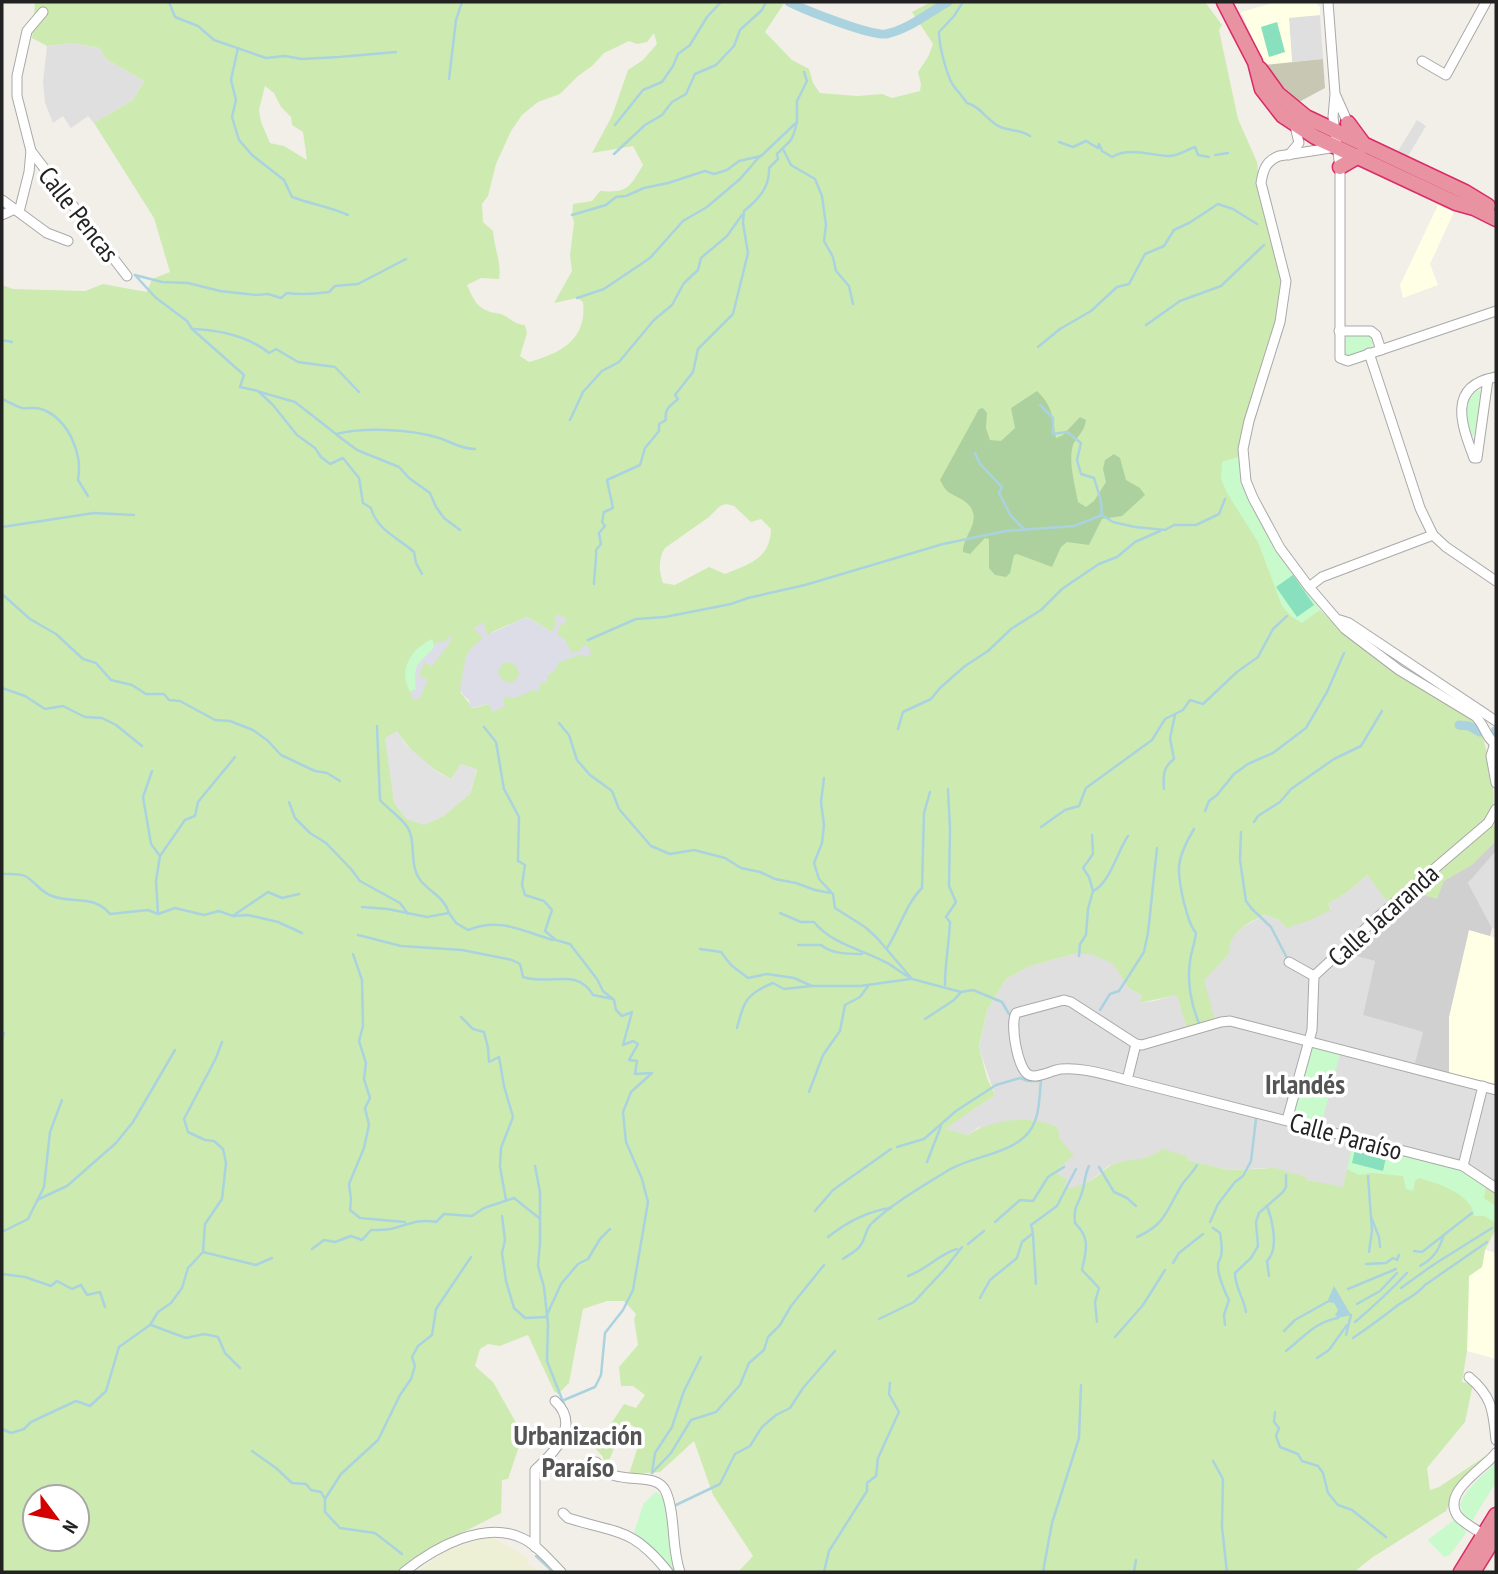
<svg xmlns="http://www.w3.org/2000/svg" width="1498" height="1574" font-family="'PT Sans Narrow',sans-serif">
<rect width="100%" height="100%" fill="#f2efe9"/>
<g fill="#e0dfdf">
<polygon points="1320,15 1323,59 1292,62 1289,17"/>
<polygon points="73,43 99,48 106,59 144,81 133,100 94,123 88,116 71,128 63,116 53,123 45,103 43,82 47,46"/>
<polygon points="1417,120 1426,126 1408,156 1398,151"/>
<polygon points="1496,851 1496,929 1492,928 1468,883"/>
<polygon points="1367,875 1388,901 1404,888 1411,897 1349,954 1375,961 1363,1015 1423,1032 1416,1063 1496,1084 1496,1193 1486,1186 1347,1170 1343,1188 1305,1180 1306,1177 1264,1168 1228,1170 1186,1160 1187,1156 1119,1162 1108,1166 1094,1178 1080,1186 1063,1190 979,1127 968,1135 944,1129 995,1095 979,1048 987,1010 1006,979 1030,966 1074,954 1091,954 1113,963 1129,988 1142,996 1139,1003 1154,1001 1197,989 1209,973 1229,954 1229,944 1232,937 1243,927 1265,915 1280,920 1331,909 1328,904 1349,891"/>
</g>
<g fill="#ffffe5">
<polygon points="1276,2 1315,2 1320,7 1320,15 1289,18 1292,62 1264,65 1241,12"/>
<polygon points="1438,205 1454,212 1430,264 1438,285 1403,298 1400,285"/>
<polygon points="1469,930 1496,938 1496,1084 1449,1073 1449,1017"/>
<polygon points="1485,1250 1496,1253 1496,1359 1467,1351 1469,1276 1482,1267"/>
</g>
<polygon fill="#d0d0d0" points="1475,840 1496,842 1496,851 1468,883 1492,928 1490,936 1469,930 1449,1017 1449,1073 1415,1063 1423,1032 1363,1015 1375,961 1348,954"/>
<polygon fill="#c7c7b4" points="1323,59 1325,88 1297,103 1264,65"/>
<polygon fill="#eef0d5" points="484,1538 493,1538 508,1546 528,1558 528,1564 541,1572 417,1572 445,1551"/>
<g fill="#cdebb0" fill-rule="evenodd">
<path d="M35 2H785L765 32 792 60 809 69 813 83 820 93 858 96 882 94 892 98 920 91 921 84 918 72 928 57 933 44 912 12 931 2H1205L1222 25 1219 30 1238 119 1257 162 1262 208 1282 275 1280 303 1270 344 1253 391 1238 457 1241 476 1248 498 1273 544 1291 570 1320 610 1345 634 1477 721C1485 739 1498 792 1492 810 1482 833 1411 883 1388 902L1367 875 1349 891 1328 904 1331 910 1308 921 1286 928 1280 920 1265 915C1247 923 1228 933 1229 954L1204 980 1215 1020 1187 1029 1177 995 1139 1003 1142 996 1129 988 1113 964 1091 954H1074L1030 966 1006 979 987 1010 979 1047 987 1078 995 1095 945 1129 968 1135C991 1119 1032 1115 1057 1127L1060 1139 1074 1155 1055 1172 1067 1180 1064 1189C1075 1187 1086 1184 1096 1177 1104 1171 1109 1164 1120 1162 1138 1158 1147 1161 1162 1149L1187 1156V1160L1228 1170 1275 1168 1306 1177V1180L1343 1187 1353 1142 1474 1177 1496 1193V1229L1485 1250 1482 1267 1469 1276 1467 1351 1462 1382 1473 1384 1465 1422 1427 1468 1430 1490 1439 1487 1493 1451 1452 1499 1446 1511 1373 1557 1354 1572H738L753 1556 713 1495 694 1441 660 1472 629 1474 643 1431 625 1422 606 1468 603 1457 595 1448 624 1404 636 1408 645 1395 633 1386H621L619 1367 638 1345 634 1319 636 1314 624 1301H607L583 1309 569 1383 558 1394 554 1391 528 1335 500 1346 488 1344 480 1349 475 1366 493 1382 523 1435 508 1479 502 1480 501 1513 426 1551 399 1572H2V285L13 289 85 291 103 284 147 292 152 279 170 272 154 218 94 123 133 100 144 81 106 59 99 48 73 43 47 46 32 38ZM654 33 657 44 643 60 628 70 612 116 592 153 633 146 643 165C629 188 628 193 600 191L592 201 573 204 572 215 574 223 570 255 572 271 554 303 577 298 583 302C587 340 561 353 529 362L520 356 527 333 525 325C515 324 513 320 505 316 499 312 494 314 488 311 476 307 472 296 467 285L481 278 499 279C502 264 494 247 493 231L483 222 482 204 488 196 496 164 511 131 522 115 538 102 560 94 578 76 592 66 604 53 629 41 637 44 647 42ZM265 86 274 93 281 107 291 117 292 125 303 132 307 160 284 146 270 143 261 122 259 110ZM726 504 734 506 751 522 761 519 771 529C770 559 749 564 725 574L709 567 675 585 663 583C659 572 658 558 665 548L709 517 720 506ZM527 617 565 640 573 657 559 661 491 648 488 697 500 704 493 711 489 704 473 708 461 693 464 673 492 632ZM397 731C410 752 430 768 451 779L461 764 477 770 470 794 436 820 394 803 393 784ZM35 1497H77V1539H35Z"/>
<polygon points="1491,824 1496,827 1496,841 1472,865 1444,881 1437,899 1415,893"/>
</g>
<path fill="#add19e" d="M1037 391C1054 408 1052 417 1056 438L1063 435 1080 417 1086 420C1085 431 1077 436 1073 445 1068 461 1075 485 1078 502L1086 507 1094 501 1106 482 1103 469 1105 460 1114 454 1120 458 1126 480 1140 488 1145 495 1122 516 1102 519 1089 545 1067 542 1061 547 1052 567 1017 554 1014 555 1010 573 1006 577 995 575 989 568V539L985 538 970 554 963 552C962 538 979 524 972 510 968 499 953 497 946 490 944 487 942 484 940 480L979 409 983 408 987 413 986 428 990 440 1001 441 1015 428 1011 408Z"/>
<g fill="#c8facc">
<polygon points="1367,333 1374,340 1372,347 1349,356 1344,355 1343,336"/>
<path d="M1479 390 1482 393 1474 436 1469 434C1465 417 1461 401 1479 390Z"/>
<path d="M1238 457C1246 516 1286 563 1320 610L1302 623 1292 617 1282 606 1258 542 1227 493 1221 479 1222 462Z"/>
<path d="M432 639 435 647C418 666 414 660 416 689L410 692C398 669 411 649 432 639Z"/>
<polygon points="1312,1048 1340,1054 1321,1125 1296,1118 1292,1114"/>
<path d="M1353 1142 1461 1170 1486 1186 1484 1198 1496 1206V1223L1484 1216H1474C1472 1194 1438 1183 1419 1178L1415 1181 1413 1191 1406 1189 1403 1176 1371 1173 1359 1175 1347 1169Z"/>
<path d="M1496 1463V1482L1472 1521 1465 1518 1460 1504C1468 1486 1482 1476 1496 1463Z"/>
<polygon points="656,1492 662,1496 666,1505 676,1572 673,1572 657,1552 634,1532 644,1503"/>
<polygon points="1455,1519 1461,1523 1466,1533 1450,1555 1444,1557 1428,1540"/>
</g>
<g fill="#88e0be">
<polygon points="1277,22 1285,52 1269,57 1261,27"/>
<polygon points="1293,575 1314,605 1297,617 1276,587"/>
<polygon points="1356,1145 1387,1153 1383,1171 1352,1163"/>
</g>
<polygon fill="#e2e2e2" points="397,731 406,745 439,773 451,779 461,764 477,769 470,794 444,816 424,825 406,819 394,803 385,738"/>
<g fill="#dddde8" fill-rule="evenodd">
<path d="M557 614 567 619 564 625 561 624 557 634 565 640 572 653 582 650 581 647 588 645 591 655 584 657 583 654 559 662 554 672 547 675V681L540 684V691L533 690 515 698 504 697V703H507L500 709 493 712 489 704 470 708 469 700 463 695 460 688 466 657 471 648 483 638 474 628 483 622 487 635 527 617 552 632 557 622 554 621ZM510 662 518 668 519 675 515 681 509 683 500 678 498 671 503 663Z"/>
<polygon points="449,636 452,637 448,645 432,666 424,663 419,676 428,679 420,698 414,700 410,692 416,689 415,675 417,665 433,649 435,643 446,641"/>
</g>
<polygon fill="#aad3df" points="1334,1286 1351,1315 1338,1318 1335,1315 1338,1310 1334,1303 1327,1302"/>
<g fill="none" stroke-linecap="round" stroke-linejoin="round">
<g stroke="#aad3df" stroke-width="2.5">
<polyline points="169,2 175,17 198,26 214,40 266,58 285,56 302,59 339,57 396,52"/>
<path d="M963 2 954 16 939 32C939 45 947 80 956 89 960 94 963 97 967 103 981 106 989 124 1003 128 1013 131 1021 130 1030 136"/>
<path d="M238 48 231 80 236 100 232 117 239 140 252 155 284 180 292 197C311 204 330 207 348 215"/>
<polyline points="449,79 456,20 462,2"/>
<polyline points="615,125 643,90 662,82 673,66 678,54 690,45 707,17 721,2"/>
<path d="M1059 142 1073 147 1086 141 1098 148 1099 144 1102 151 1112 157C1129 147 1150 155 1168 156 1176 157 1188 149 1195 147L1198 155 1209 157"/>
<polyline points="783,149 791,165 815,179 822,196 826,225 824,241 833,257 836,271 849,286 853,304"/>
<polyline points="614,154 645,125 662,115 672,102 686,94 695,74 716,65 734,46 740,30 762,10 766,2"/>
<polyline points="1215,155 1228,153"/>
<polyline points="572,215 606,205 616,197 626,196 644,188 668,183 705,171 714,174 727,170 739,161 761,156 797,122"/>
<path d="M135 275 155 297 187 321 192 329 244 375 240 387 258 391 273 405 297 435 315 448 321 457 330 464 343 458 359 478 363 503 371 508C376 529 398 538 414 552L416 563 422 574"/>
<path d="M135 275 162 282 188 283 220 291 256 295 268 294 281 298 287 293C302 295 314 294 329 292L335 286 358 284 406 259"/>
<polyline points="577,298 604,289 650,258 683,221 707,207 740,179 760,156"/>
<polyline points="1146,325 1180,301 1221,286 1264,245"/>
<path d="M192 329C219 330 248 336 269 353L276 349 298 362 335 367 359 392"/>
<polyline points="2,340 12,342"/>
<polyline points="1038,347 1060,329 1091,311 1117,287 1129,284 1145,254 1164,246 1174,230 1189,223 1218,204 1233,209 1257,224"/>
<path d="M260 392 295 402 336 434C364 427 411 429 439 438 452 442 460 449 475 449"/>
<path d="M2 399C9 402 15 406 22 408 30 409 36 406 44 410 69 421 83 454 78 480L88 496"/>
<polyline points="1040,405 1053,418 1053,434 1067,432 1081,443 1077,460 1081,474 1094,478 1101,501 1102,515"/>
<polyline points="570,420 583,392 602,371 619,362 654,320 672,305 684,283 698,270 701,258 727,236 742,215"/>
<polyline points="337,435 357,450 399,467 409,478 430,493 436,507 444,518 460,530"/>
<polyline points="975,453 980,464 1002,487 999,493 1011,516 1025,530"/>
<polyline points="2,527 94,513 134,515"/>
<path d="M594 584C594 575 597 557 596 550L601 544 599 533 605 526 602 522 604 512 613 508 607 480 640 465 645 448 659 431V424L666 420C664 409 670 406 678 399L675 395 693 372 698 349 733 314 748 253 743 223 744 211C758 200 770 187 769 168L778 159 777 154 791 140 794 133 797 122V101L807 81 804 72"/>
<polyline points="2,594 30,619 56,634 83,659 96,663 111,680 132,685 146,694 164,694 169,700 180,701 215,720 230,721 253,730 267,740 281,755 315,771 327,773 340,781"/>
<polyline points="588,640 636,619 665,617 731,604 748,598 805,585 943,544 1006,531 1074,526 1102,515 1113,522 1135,527 1165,530 1174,525 1196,525 1219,514 1225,499"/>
<polyline points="2,688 25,696 45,709 63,706 85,717 102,718 116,725 142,746"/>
<polyline points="559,723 569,735 577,760 590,775 612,791 619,809 651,846 670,854 694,850 725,858 741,868 760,872 775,879 796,883 815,890 831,893"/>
<path d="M377 726 380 800C388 809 402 818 408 828 417 843 408 865 421 881 431 893 444 897 449 913"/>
<polyline points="484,727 496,742 504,789 519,817 518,861 525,865 522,885 525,895 544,901 552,910 545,931 556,940 570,944 597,979 603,991 614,1000 616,1010 622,1016 632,1012 623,1045 633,1041 638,1044 629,1060 637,1061 635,1074 652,1073 631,1092 623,1112 626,1142 642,1179 648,1202 633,1290 623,1310 605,1333 601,1375 595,1387 564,1400"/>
<polyline points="898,729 903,712 931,699 940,688 965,666 988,651 1011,629 1041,610 1062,589 1084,574 1099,564 1117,557 1135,542 1160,531"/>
<polyline points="152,771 143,797 151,844 160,856"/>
<polyline points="824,778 821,802 824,825 822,843 814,863 819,879 833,894 835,908 865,927 877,938 912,979 961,992 973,990 1002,1002 1009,1014"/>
<path d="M1164 789C1163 776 1163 767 1174 759L1170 738 1175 715"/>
<polyline points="289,802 295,818 310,833 326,843 351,869 360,881 400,903 408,914"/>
<polyline points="1205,811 1209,801 1217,795 1234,774 1248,764 1273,753 1306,728 1327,692 1344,653"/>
<polyline points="1254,822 1258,816 1280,802 1291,789 1334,759 1361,746 1382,711"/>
<polyline points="1041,827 1065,810 1079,806 1086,788 1152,740 1165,719 1183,710 1190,700 1203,704 1237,672 1258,657 1273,629 1287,616"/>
<path d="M1194 829C1176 859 1176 869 1184 903 1188 915 1188 923 1196 933 1195 943 1191 952 1190 961 1187 981 1191 1005 1199 1023"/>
<polyline points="1241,832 1240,860 1246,901 1252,909 1271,927 1288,960"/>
<polyline points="1092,835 1093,854 1083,868 1089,877 1093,891"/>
<path d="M2 874C8 874 19 873 25 876 35 881 40 892 52 896 74 904 93 894 110 914L148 910 158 914 175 908 204 915 219 911 233 916 248 915 278 922 302 933"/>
<path d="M362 907 388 909 427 917 449 913 456 923 468 930C501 917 521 931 553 940"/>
<path d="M780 913 801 922H814C831 943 857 948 881 960 891 964 900 972 909 977"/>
<polyline points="158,914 156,881 160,856 185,820 195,816 198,802 235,757"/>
<polyline points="234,915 268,892 282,898 299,894"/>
<path d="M358 935 401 946 462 950 512 960 520 964 523 977C550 986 577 967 593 995L613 999"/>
<path d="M798 945H821C832 954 848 954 862 954"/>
<path d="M887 948C900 928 906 904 922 888L924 813 930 792"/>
<polyline points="700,949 721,952 731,965 748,978 767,974 794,978 812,986 860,986 910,979"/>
<polyline points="353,954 362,980 363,1026 359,1041 366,1063 364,1079 370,1098 365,1108 369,1125 364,1148 349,1184 351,1199 350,1210 360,1218 405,1222"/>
<path d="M1079 956 1080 944 1086 935 1088 909 1093 891C1110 883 1117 852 1128 836"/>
<path d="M945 985C945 963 949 944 950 922L946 917 956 902 949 886 950 829 948 789"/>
<polyline points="1100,1010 1110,994 1119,991 1144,952 1148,933 1157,848"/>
<polyline points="461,1017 473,1029 484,1032 488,1048 489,1062 499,1057 504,1086 513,1117 501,1148 500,1167 506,1200"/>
<polyline points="925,1019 954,1000 961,992"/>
<path d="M737 1028C744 1001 746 994 773 983L784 989 811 986"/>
<polyline points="2,1040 4,1033"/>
<polyline points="809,1092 823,1055 840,1031 845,1005 860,997 868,986"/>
<polyline points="927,1162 941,1126"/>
<polyline points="535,1166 540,1192 540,1243 538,1266 544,1287 548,1324 547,1361 567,1412"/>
<path d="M1089 1166C1085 1174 1085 1181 1083 1189 1079 1206 1073 1204 1075 1223 1091 1239 1086 1250 1082 1270L1099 1288 1095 1302 1097 1322"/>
<polyline points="1099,1167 1114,1192 1127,1198 1136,1206"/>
<polyline points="1368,1176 1372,1231 1369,1252"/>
<polyline points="37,1200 67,1186 116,1143 133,1122 175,1050"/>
<path d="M1267 1206C1273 1222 1279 1249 1267 1261L1269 1276"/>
<polyline points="815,1211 833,1190 891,1149"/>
<polyline points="502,1216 505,1240 502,1253 506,1281 514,1308 525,1318 546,1317 561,1284 578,1264 588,1259 600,1239 610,1229"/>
<polyline points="1371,1217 1379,1237 1380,1247"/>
<polyline points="995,1222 1020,1200 1033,1201 1048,1177 1064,1167"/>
<polyline points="1210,1222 1218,1204 1235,1182 1243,1176 1251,1161 1256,1119"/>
<path d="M1213 1228 1220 1233C1221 1240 1223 1249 1221 1256 1219 1265 1218 1258 1218 1267 1218 1275 1225 1293 1229 1300L1224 1315 1225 1325"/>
<polyline points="2,1232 28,1219 44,1187 50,1132 62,1100"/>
<polyline points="1033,1235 1036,1284"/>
<path d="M828 1237C847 1222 868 1211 891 1208"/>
<path d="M1137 1237C1167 1224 1167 1208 1183 1183 1188 1177 1193 1172 1197 1165"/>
<polyline points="968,1244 984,1231"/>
<path d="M312 1249 324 1240 335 1242 351 1236 362 1240 371 1230C377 1230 384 1230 390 1229 405 1226 418 1218 436 1222L444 1214 472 1216 484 1208 514 1198 539 1218"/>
<polyline points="1414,1251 1422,1252 1472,1213"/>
<polyline points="203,1252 256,1265 272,1258"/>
<path d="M843 1259C848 1255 857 1251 860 1246 866 1239 865 1229 872 1223 893 1203 923 1186 947 1171 971 1156 1012 1154 1029 1132 1040 1118 1039 1098 1041 1081H1028L1020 1078 996 1085 956 1111 924 1139 897 1147"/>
<polyline points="1173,1263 1179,1253 1203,1234"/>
<polyline points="1366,1264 1386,1263 1393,1258 1397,1260 1399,1255"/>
<path d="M1420 1266C1433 1259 1439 1250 1443 1237"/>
<polyline points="2,1274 25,1277 51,1286 57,1281 72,1289 81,1285 87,1295 100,1292 105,1307"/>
<path d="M908 1276C926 1270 939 1254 957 1249"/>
<polyline points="1401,1288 1433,1265 1492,1228"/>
<polyline points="1348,1289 1396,1269"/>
<polyline points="980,1298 990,1280 1017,1258 1022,1242 1033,1233 1031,1225 1057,1206 1076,1169"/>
<polyline points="1357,1304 1380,1291 1397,1273"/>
<path d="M1246 1312C1244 1298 1235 1288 1235 1273L1251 1258 1258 1246 1256 1222 1259 1213 1283 1192 1286 1187V1175"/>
<polyline points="879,1319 914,1302 944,1270 962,1247"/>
<path d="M1355 1322C1374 1306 1390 1291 1407 1273"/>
<polyline points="151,1325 186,1338 204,1334 218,1337 225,1353 240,1368"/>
<polyline points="1284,1331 1295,1320 1327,1302"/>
<polyline points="1346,1335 1351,1315"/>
<polyline points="1115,1337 1143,1305 1165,1270"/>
<path d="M1353 1338C1369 1327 1383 1317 1398 1305 1408 1298 1417 1295 1425 1285L1487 1242"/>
<path d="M1286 1351C1304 1337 1315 1322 1338 1318"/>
<polyline points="1317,1358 1329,1350 1347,1325"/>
<polyline points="1275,1412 1274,1422 1279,1428 1276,1436 1280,1447 1298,1454 1302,1461 1318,1466 1323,1473 1328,1493 1338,1505 1352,1510 1386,1537"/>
<polyline points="2,1429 11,1433 24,1429 31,1422 76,1401 90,1406 106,1391 119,1347 150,1325 158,1312 171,1303 182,1288 188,1268 203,1252 205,1224 222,1199 226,1163 223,1149 214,1141 205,1140 188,1132 184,1119 216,1058 222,1042"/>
<polyline points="252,1451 276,1468 292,1483 306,1484 311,1490 321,1492 325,1499 325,1512 340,1528 375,1533 402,1554"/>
<polyline points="1213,1461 1223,1479 1222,1527 1227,1572"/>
<polyline points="652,1473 671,1453 691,1420 716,1412 740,1385 749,1363 764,1350 768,1337 780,1325 791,1306 824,1265"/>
<polyline points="652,1473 655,1453 672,1427 684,1391 701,1357"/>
<polyline points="325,1499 341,1474 378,1440 400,1395 411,1379 415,1366 412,1357 418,1346 432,1335 436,1309 471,1257"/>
<polyline points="676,1505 720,1484 735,1454 750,1446 762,1427 776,1415 790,1408 803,1388 835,1351"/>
<polyline points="536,1556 549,1568 551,1572"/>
<polyline points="824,1572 829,1551 867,1491 867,1483 876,1476 878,1458 899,1412 889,1394 890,1383"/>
<polyline points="1043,1572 1052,1523 1079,1438 1081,1385"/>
<polyline points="1134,1572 1136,1560"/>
</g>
<g stroke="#aad3df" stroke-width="9">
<path d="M789 2C805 10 870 36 886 34 908 30 929 12 948 2"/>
<polyline points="1459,725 1469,726 1480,732"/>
<polyline points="1495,731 1496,731"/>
</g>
<g stroke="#a9a9a9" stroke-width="11">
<g id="minor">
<polyline points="1328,2 1335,94 1333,117 1340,167 1340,358 1348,361 1496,311"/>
<polyline points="1422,61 1446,75 1486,2"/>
<polyline points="1336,96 1348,123 1346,128"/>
<path d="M1337 147 1279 156C1266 161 1263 170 1261 183L1286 281 1280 322 1249 421 1243 449 1246 481 1253 498 1280 548 1309 587 1345 629 1399 670 1475 716C1484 723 1486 739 1496 744"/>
<polyline points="31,151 127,276"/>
<polyline points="1289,155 1299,143 1295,126"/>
<polyline points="2,200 47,233 68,241"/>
<polyline points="19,212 29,172 31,151 17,96 17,76 27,31 43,12"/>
<polyline points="2,215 15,209"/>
<polyline points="1339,331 1371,331 1376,335 1381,350"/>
<polyline points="1369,353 1420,508 1433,535 1446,547 1496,581"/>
<path d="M1488 379 1477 458H1474C1462 426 1446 386 1496 377"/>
<polyline points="1309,587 1322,577 1433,535"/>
<polyline points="1340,620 1349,623 1496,721"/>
<polyline points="1495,743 1491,756 1496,783"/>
<polyline points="1289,962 1314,976"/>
<polyline points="1127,1080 1136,1044"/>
<path d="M1496 1090 1230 1021 1221 1022 1142 1045 1136 1044 1071 1002 1064 1000 1016 1013C1010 1023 1017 1069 1029 1075 1037 1079 1052 1070 1061 1069 1083 1067 1106 1075 1127 1080L1463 1166 1496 1188"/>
<polyline points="1287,1120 1312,1030 1314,976 1379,916 1488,823 1496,809"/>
<polyline points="1463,1166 1483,1086"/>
<path d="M1469 1377C1493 1397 1493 1412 1496 1440"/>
<path d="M596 1462C614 1490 656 1468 666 1492 676 1516 671 1547 680 1572"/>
<path d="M563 1513 568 1518C618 1534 632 1527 668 1572"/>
<path d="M1484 1535C1476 1529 1462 1523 1457 1515 1442 1491 1485 1468 1496 1453"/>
<path d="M535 1547V1470C555 1452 581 1425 555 1401"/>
<path d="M404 1572C435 1547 486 1519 524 1539 538 1546 550 1561 561 1572"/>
</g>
</g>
<g stroke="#dc2a67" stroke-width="17">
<g id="highway">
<polyline points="1224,2 1255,62 1262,89 1283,116 1315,137 1456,203 1474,208 1496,219"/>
<polyline points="1260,69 1278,94 1306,117 1465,192 1488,206"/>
<polyline points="1348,123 1362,142"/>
<polyline points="1340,167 1359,156"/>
<polyline points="1461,1572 1496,1515"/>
<polyline points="1473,1572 1496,1535"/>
</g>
</g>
<use href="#minor" stroke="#fff" stroke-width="9"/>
<use href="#highway" stroke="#e892a2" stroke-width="14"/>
</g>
<g text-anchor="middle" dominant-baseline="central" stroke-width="7" stroke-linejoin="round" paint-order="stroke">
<g font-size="26" fill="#222" stroke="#fff">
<text transform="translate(79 214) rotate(52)">Calle Pencas</text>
<text transform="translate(1383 915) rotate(-42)">Calle Jacaranda</text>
<text transform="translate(1346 1136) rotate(15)">Calle Paraíso</text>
</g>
<g font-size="28" font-weight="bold" fill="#555" stroke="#fff">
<text x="1305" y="1083">Irlandés</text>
<text x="578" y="1434">Urbanización<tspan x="578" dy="32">Paraíso</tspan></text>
</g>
</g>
<rect width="1498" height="1574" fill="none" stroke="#222222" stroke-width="7"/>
<g transform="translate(56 1518) rotate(122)"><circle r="33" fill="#ffffff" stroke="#a7a7a7" stroke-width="2"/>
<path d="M0-5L12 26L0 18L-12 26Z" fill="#d40000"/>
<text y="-10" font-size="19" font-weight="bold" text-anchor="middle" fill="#222222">N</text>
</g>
</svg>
